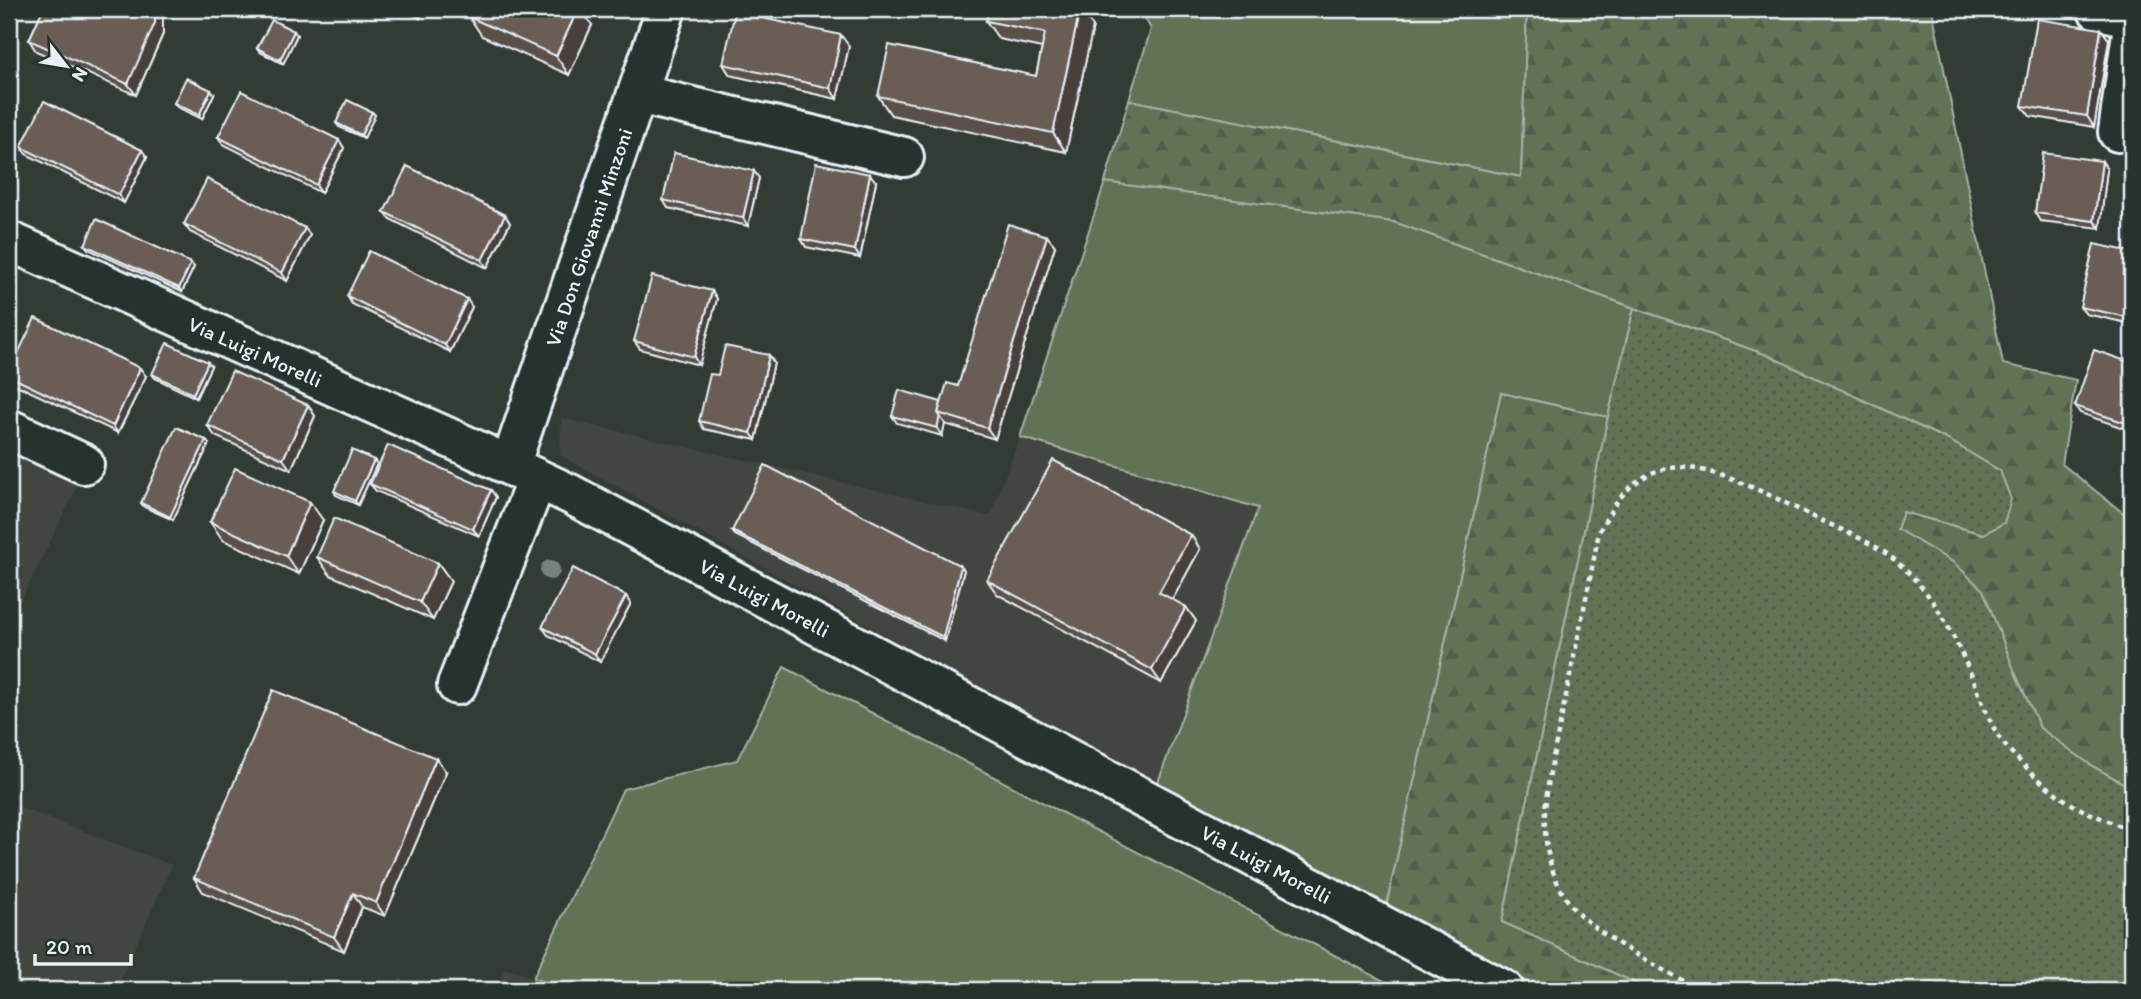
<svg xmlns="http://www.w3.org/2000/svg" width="2141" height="999" font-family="Itim,sans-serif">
<defs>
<pattern id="forest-firs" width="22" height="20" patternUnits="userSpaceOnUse" patternTransform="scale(1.75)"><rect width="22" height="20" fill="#627254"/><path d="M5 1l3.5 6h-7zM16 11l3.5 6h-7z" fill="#535b4e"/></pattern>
<pattern id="park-dots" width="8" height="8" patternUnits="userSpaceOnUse" patternTransform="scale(1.75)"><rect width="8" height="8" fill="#627254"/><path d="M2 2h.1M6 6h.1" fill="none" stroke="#535b4e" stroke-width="1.8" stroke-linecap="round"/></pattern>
</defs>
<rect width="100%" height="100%" fill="#333b35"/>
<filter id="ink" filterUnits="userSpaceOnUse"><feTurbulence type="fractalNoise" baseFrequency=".0143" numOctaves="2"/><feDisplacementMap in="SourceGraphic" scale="14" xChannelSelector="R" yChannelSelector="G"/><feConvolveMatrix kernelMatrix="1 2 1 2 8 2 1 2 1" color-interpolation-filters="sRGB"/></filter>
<g filter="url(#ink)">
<g fill="#43453f">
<polygon points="561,418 990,516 1020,437 1259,508 1157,785 560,455"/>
<polygon points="9,444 81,479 9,625"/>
<polygon points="9,803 172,865 116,990 9,990"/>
<polygon points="505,968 566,990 495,990"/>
</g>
<g fill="#627254" stroke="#a5b2a6" stroke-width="2">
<polygon points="1140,9 1527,9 1521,177 1129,100 1151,29"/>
<polygon points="1105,182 1394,222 1634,308 1608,417 1501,393 1386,907 1157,785 1258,508 1020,437"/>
<polygon points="784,667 1401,990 566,990 533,978 623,789 737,760"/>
</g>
<g fill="url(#forest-firs)" stroke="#a5b2a6" stroke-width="2">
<polygon points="1527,9 1932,9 2003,364 2076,380 2062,464 2132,520 2132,788 2092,766 2040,728 2016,675 1983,590 1954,563 1897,529 1903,512 1983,534 2000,471 1950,441 1767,355 1394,222 1105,182 1129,100 1521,177"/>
<polygon points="1501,393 1608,417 1502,922 1651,990 1542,990 1386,907"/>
</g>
<polygon fill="url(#park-dots)" stroke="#a5b2a6" stroke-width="2" points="1634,308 1767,355 1950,441 2000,471 2011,499 2004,523 1984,534 1903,512 1897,529 1954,563 1983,590 2016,675 2040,728 2092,766 2132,788 2132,990 1651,990 1502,922 1608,417"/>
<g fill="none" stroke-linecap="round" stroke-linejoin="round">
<g stroke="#e8f1f8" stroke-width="44">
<g id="minor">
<polyline points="2097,9 2132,18"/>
<polyline points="638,94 904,157"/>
<polyline points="2118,132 2132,33"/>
<path id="s1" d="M9 241 474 449 570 494 1504 990"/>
<polyline points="9,429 84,464"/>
<path id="s2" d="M510 466 666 9"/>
<polyline points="457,685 537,479"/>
</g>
</g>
<path stroke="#e8f1f8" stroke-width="4.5" stroke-dasharray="5 5" stroke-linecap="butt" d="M1700 990C1666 971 1588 932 1568 901 1550 876 1543 841 1545 810 1548 775 1557 739 1564 705 1576 647 1588 590 1599 532 1614 502 1634 473 1670 468 1711 462 1781 501 1818 519 1840 529 1864 539 1884 552 1899 562 1911 575 1923 589 1945 615 1960 650 1974 681 1984 705 1992 732 2010 751 2029 771 2051 792 2075 806 2093 816 2114 822 2132 832"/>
<use href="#minor" stroke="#26332d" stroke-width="38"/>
</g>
<circle fill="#79837c" cx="550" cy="570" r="10"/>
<g fill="#5a5049" stroke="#e8f1f8" stroke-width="2">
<polygon points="43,9 163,9 163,34 136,95 36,51 29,40"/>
<polygon points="400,9 424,9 420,18"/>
<polygon points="1080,9 1093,27 1066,152 891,115 878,96 1036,76 1042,48 999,39 986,21"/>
<polygon points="469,17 592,25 569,75 482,36"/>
<polygon points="2101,29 2109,40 2094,127 2030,116 2022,106"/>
<polygon points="297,35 283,64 260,52 257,48"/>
<polygon points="849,46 837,99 730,75 723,64"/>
<polygon points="214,94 202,119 177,107 174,103"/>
<polygon points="372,112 375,115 364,138 339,127 336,123"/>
<polygon points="218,137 339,140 344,148 321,193 223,144"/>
<polygon points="21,147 147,157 124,203 26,154"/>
<polygon points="2102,161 2107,169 2100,228 2040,221 2035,213"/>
<polygon points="759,178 748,226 668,208 663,200"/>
<polygon points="876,182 860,258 806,247 801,239"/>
<polygon points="384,212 505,215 510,223 487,268 390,219"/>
<polygon points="184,224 305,228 310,235 287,281 190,232"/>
<polygon points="1047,236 1055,246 995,439 945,424 942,436 897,423 892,416 941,402 958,386"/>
<polygon points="85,245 194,267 182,292 88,249"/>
<polygon points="2132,252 2132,324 2086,314 2080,307"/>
<polygon points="712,291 717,299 699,365 640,349 634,341"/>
<polygon points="347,296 472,307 450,352 352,304"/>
<polygon points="774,363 756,440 704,429 699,421 718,375"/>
<polygon points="2132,363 2132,431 2080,413 2075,406"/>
<polygon points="211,366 196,398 155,378 152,374"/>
<polygon points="9,372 146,376 118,433 12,383 9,378"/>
<polygon points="308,405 315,416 291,470 215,436 207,425"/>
<polygon points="209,444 173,520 144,507 141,503"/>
<polygon points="374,460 377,464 358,505 336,495 334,491"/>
<polygon points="370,484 491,490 496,497 479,536 376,491"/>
<polygon points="323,520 299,574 223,540 210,522"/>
<polygon points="732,531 961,566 964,570 945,641 735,535"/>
<polygon points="1191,535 1200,549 1172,600 1186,607 1196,621 1161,683 997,594 987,580"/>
<polygon points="317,557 438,563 451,581 433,620 330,575"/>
<polygon points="626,596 631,603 600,662 548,635 542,627"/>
<polygon points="446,772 385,916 362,907 344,951 203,892 194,878"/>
</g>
<g fill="#4a413c" stroke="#e8f1f8" stroke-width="2">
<polygon points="155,9 163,9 163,34 136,95 128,84"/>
<polygon points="414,9 424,9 420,18"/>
<polygon points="578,9 580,9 592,25 569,75 556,56"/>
<polygon points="1080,9 1093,27 1066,152 1053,133"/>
<polygon points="2101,29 2109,40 2094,127 2087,116"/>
<polygon points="294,31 297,35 283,64 280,60"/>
<polygon points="841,35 849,46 837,99 830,88"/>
<polygon points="211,90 214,94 202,119 199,115"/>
<polygon points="372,112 375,115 364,138 361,135"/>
<polygon points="339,140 344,148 321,193 316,185"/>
<polygon points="142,150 147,157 124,203 119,195"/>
<polygon points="2102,161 2107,169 2100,228 2094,221"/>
<polygon points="754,171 759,178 748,226 743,218"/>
<polygon points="870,174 876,182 860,258 855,250"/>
<polygon points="505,215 510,223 487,268 482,260"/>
<polygon points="305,228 310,235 287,281 282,273"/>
<polygon points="1047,236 1055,246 995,439 987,428"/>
<polygon points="191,263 194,267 182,292 179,288"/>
<polygon points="712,291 717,299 699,365 694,357"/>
<polygon points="467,299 472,307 450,352 445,345"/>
<polygon points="769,355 774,363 756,440 751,433"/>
<polygon points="208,362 211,366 196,398 193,394"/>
<polygon points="140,368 146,376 118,433 113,426"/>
<polygon points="308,405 315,416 291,470 283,459"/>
<polygon points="940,416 945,424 942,436 937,428"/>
<polygon points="206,440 209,444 173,520 170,517"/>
<polygon points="374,460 377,464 358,505 355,501"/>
<polygon points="491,490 496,497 479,536 473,529"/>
<polygon points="310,502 323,520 299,574 286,556"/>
<polygon points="1191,535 1200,549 1169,606 1159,592"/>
<polygon points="438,563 451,581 433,620 420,602"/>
<polygon points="961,566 964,570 945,641 943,637"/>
<polygon points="626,596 631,603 600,662 595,654"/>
<polygon points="1186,607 1196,621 1161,683 1152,670"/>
<polygon points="436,758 446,772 385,916 376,903"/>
<polygon points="9,880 12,884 9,891"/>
<polygon points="353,893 362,907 344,951 334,937"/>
</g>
<g fill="#695d55" stroke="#e8f1f8" stroke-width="2">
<polygon points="43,9 155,9 155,23 128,84 29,40"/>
<polygon points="473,9 578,9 556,56 469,17"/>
<polygon points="989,9 1080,9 1053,133 878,96 889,45 1036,76 1045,33 986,21"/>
<polygon points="735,12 841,35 830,88 723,64"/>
<polygon points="2037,19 2101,29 2087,116 2022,106"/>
<polygon points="272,20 294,31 280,60 257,48"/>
<polygon points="186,78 211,90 199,115 174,103"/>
<polygon points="241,91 339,140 316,185 218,137"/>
<polygon points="347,100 372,112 361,135 336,123"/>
<polygon points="44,101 142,150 119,195 21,147"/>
<polygon points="674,153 754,171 743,218 663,200"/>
<polygon points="2043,153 2102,161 2094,221 2035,213"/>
<polygon points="816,163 870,174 855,250 801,239"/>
<polygon points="407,166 505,215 482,260 384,212"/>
<polygon points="207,179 305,228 282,273 184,224"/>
<polygon points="96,219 191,263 179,288 85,245"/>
<polygon points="1008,224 1047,236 987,428 938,413 947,383 958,386"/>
<polygon points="2094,244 2132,252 2132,318 2080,307"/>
<polygon points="369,251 467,299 445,345 347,296"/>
<polygon points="652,276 712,291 694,357 634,341"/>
<polygon points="35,318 140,368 113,426 9,376 9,372"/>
<polygon points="167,343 208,362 193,394 152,374"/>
<polygon points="725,346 769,355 751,433 699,421 710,374 718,375"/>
<polygon points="2094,350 2132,363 2132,425 2075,406"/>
<polygon points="232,371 308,405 283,459 207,425"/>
<polygon points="899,390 941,402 938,413 940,416 937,428 892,416"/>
<polygon points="176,427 206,440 170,517 141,503"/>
<polygon points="388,445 491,490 473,529 370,484"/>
<polygon points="352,450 374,460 355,501 334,491"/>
<polygon points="1053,460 1191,535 1159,592 1186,607 1152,670 987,580"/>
<polygon points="765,465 961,566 943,637 732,531"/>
<polygon points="235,468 310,502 286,556 210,522"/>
<polygon points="334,518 438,563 420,602 317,557"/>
<polygon points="573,568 626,596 595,654 542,627"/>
<polygon points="273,690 436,758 376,903 353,893 334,937 194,878"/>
</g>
</g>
<g text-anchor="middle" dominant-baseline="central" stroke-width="7" stroke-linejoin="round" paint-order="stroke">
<g font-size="21" fill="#e8f1f8" stroke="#26332d">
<text stroke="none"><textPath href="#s2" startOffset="242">Via Don Giovanni Minzoni</textPath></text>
<text stroke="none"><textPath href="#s1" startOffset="270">Via Luigi Morelli</textPath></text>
<text stroke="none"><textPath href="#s1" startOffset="836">Via Luigi Morelli</textPath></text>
<text stroke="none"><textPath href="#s1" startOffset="1404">Via Luigi Morelli</textPath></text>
</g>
</g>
<rect width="2141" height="999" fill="none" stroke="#26332d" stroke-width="35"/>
<rect x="18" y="18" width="2106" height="964" fill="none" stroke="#e8f1f8" stroke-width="2.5" filter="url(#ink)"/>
<g transform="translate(66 66) rotate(121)" stroke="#26332d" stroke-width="5" paint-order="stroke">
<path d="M0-5L12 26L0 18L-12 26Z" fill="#e8f1f8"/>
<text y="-10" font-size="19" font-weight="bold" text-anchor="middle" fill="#e8f1f8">N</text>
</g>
<path d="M35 954v10h96v-10" fill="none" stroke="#e8f1f8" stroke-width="3.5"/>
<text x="46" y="954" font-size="21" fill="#e8f1f8" stroke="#26332d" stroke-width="5" paint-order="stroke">20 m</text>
</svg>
